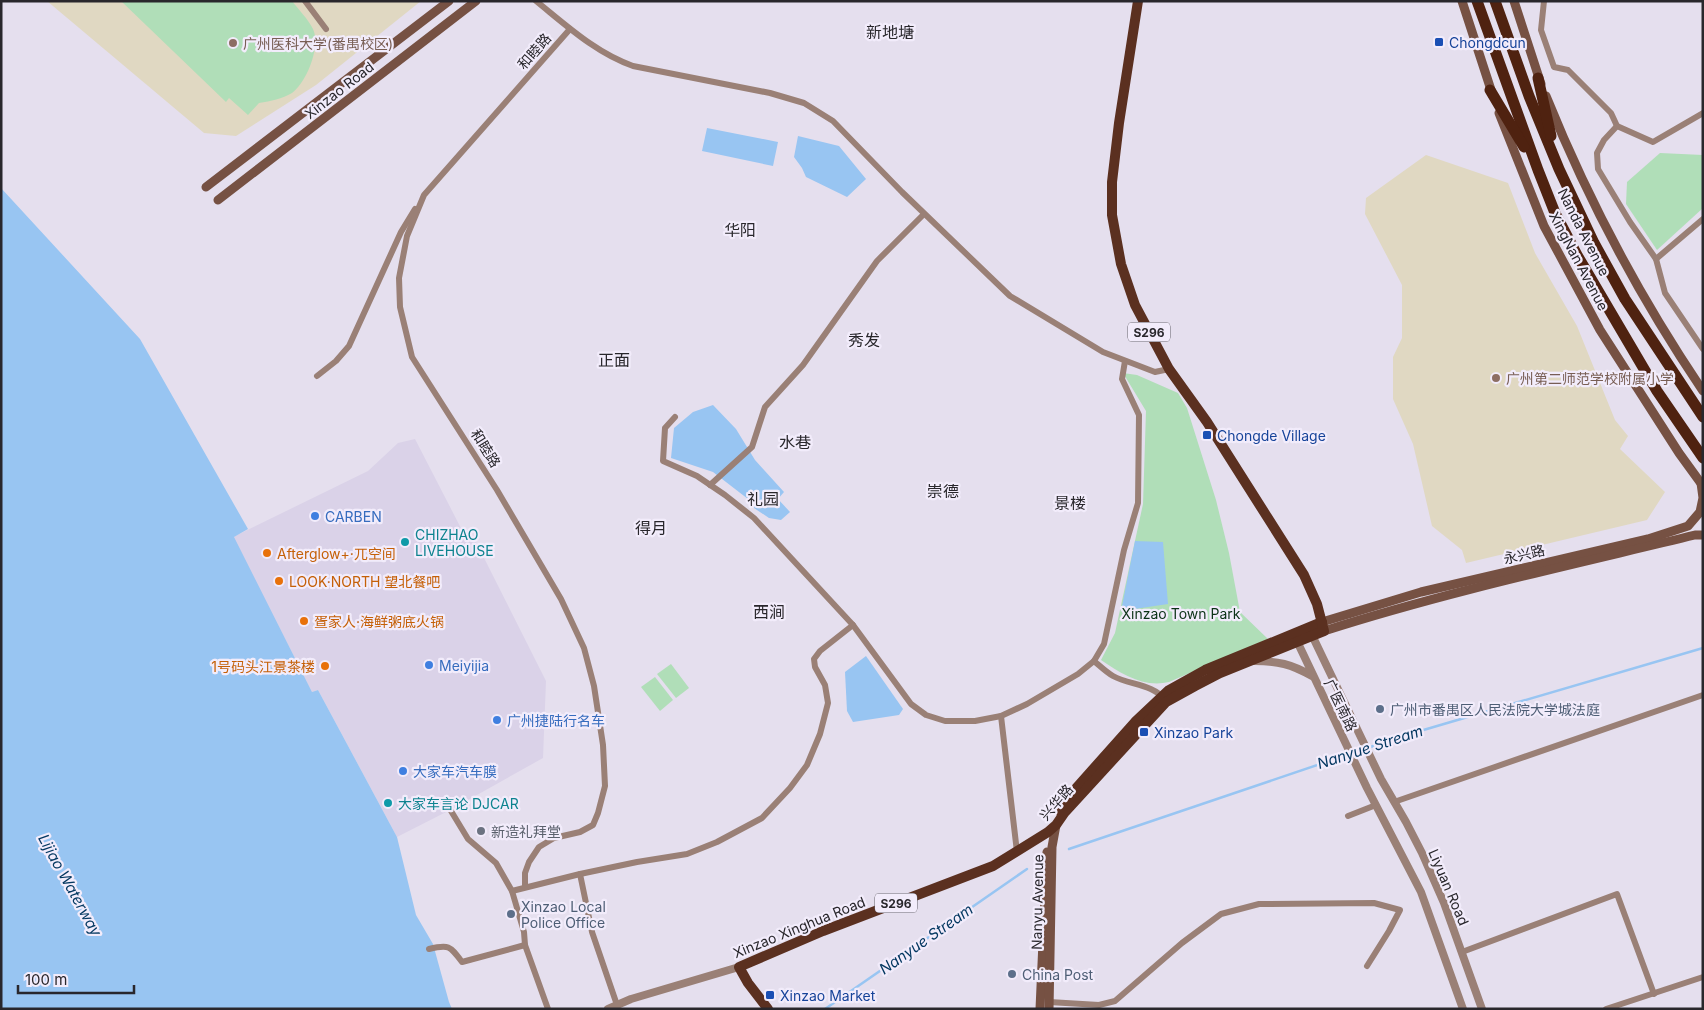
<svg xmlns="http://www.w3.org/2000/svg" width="1704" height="1010" font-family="Inter,'Noto Sans SC',sans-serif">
<rect width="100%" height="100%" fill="#e5dfee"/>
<polygon fill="#dad2e8" points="415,439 465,536 476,542 546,681 543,758 452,809 397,837 318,690 312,692 233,537 368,471 398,443"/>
<g fill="#e0d8c2">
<polygon points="47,1 421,1 316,85 236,136 204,133"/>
<polygon points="1426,155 1508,183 1535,253 1577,326 1615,420 1628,436 1620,449 1665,492 1647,520 1466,563 1462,550 1432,526 1413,444 1393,399 1393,357 1402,338 1402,285 1365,214 1366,198"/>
</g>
<g fill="#b0deb8">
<path d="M121 1H292C299 10 308 19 313 29 321 46 307 82 292 93 282 99 271 101 259 103L248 115 229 98 226 102Z"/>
<polygon points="1660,153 1703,155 1703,208 1657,250 1626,204 1627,182"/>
<path d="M1123 373 1137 375 1178 393 1187 408 1216 500 1229 553 1240 612 1268 639 1169 682C1144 688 1121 674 1101 660L1115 633 1143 504 1146 411Z"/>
<polygon points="671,664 689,688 676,698 657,674"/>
<polygon points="655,677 673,700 660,711 641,687"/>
</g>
<g fill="#98c5f2">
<polygon points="707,128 778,142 773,166 702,151"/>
<polygon points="798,136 839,146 866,179 847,197 806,177 802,168 794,157"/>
<polygon points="1,188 140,339 248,529 234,537 312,692 318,690 397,837 416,915 433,944 449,1002 452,1009 1,1009"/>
<polygon points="713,405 736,429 755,460 784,492 778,499 790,512 781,520 769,518 754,508 748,499 713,472 671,458 674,428 693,412"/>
<polygon points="1135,541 1163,542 1168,604 1121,611"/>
<polygon points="866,656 903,709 899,715 853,722 847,711 845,672"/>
</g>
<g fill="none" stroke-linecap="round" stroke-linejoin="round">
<g stroke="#98c5f2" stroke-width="2.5">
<polyline points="1069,849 1403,736 1703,648"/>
<polyline points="825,1009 1027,869"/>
</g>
<g stroke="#9a8076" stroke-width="6">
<polyline points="305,1 326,29"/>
<path d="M536 1C567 26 596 53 633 66L770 93 804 103 833 121 902 192 1010 296 1103 352 1155 372 1169 369"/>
<polyline points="1544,1 1541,30 1554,67 1568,70 1611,113 1617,126 1653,142 1703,113"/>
<polyline points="1617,126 1604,140 1597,153 1598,169 1630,222 1656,259 1665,293 1703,349"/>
<polyline points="1656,259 1703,219"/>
<polyline points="317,376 336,361 349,346 401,232 415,209"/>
<polyline points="675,417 665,428 663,461 697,476 725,495 754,518 853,625 911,704 926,715 945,721 975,721 1001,716 1027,704 1078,674 1094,661 1104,644 1124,550 1138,503 1139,415 1122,379 1125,361"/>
<polyline points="710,485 752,447 765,407 803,365 877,261 924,214"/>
<path d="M1094 661C1100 666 1106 672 1113 676 1129 685 1153 684 1164 699"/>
<polyline points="1001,716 1017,852"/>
<polyline points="1394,802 1703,695"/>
<polyline points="448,806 468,839 496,863 512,891 524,932 525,945 548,1009"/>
<polyline points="1348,816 1376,805"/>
<polyline points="580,874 637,862 687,854 717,842 762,818 790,788 807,765 820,734 828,703 825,685 815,667 814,659 820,651 853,625"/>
<polyline points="525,887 525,873 529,862 539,847 554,838 580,832 593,825 598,813 605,786 603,745 594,686 584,648 561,599 497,490 412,357 400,307 399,278 407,236 424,195 570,29"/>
<polyline points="512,891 580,874 592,932 617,1005"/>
<path d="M429 949C449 944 450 946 462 962L525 945"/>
<polyline points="1462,952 1617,894 1654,994"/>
<polyline points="1049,1002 1099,1005 1115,1001 1182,943 1221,914 1259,904 1374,903 1400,910 1389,931 1367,966"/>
<polyline points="1606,1009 1703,977"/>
</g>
<g stroke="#9a8076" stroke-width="8">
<polyline points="1310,631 1381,779 1406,822 1422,853 1444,903 1482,1009"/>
<polyline points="1295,637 1367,788 1421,892 1463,1009"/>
<path d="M1254 661C1278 661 1291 664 1312 676"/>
<polyline points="608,1009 631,999 739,967"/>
</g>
<g stroke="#765143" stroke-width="9">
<polyline points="1462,1 1493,96"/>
<polyline points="1514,1 1541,84"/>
<path d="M1546 96C1588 200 1640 298 1703 391"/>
<polyline points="1499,113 1544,226 1600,330 1679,453 1703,486"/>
<polyline points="206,187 449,1"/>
<polyline points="218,200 476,1"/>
<polyline points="1322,622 1421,592 1648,539 1688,526 1700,512 1703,498 1701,483"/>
<path d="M1324 631C1446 592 1571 565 1695 535H1703"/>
<polyline points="1040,1009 1047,852"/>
<polyline points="1049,1009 1052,847 1056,825"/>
</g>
<g stroke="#5b3020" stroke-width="10">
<polyline points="1059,811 1070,795 1135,722 1169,690 1205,670 1322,622"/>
<polyline points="768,1009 748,983 739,967 823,931 993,866 1048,832 1056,825 1065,812 1166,702 1195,686 1220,673 1324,631 1317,604 1304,575 1207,422 1169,369 1135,305 1121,264 1112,215 1112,182 1119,123 1138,1"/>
</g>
<g stroke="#4f2210" stroke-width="11">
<polyline points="1477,1 1538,170 1555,213 1577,255 1657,391 1703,458"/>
<polyline points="1495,1 1529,96 1559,169 1594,243 1625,299 1703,417"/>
<polyline points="1538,78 1551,136"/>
<polyline points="1490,90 1524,147"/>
</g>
</g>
<g fill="#1a4fb4" stroke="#f2ecfb" stroke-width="2">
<rect x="1434" y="37" width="10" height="10" rx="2.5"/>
<rect x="1202" y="430" width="10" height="10" rx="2.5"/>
<rect x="1139" y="727" width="10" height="10" rx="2.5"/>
<rect x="765" y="990" width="10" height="10" rx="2.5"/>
</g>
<g fill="#8d6e63" stroke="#f2ecfb" stroke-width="2">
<circle cx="233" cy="43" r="5"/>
<circle cx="1496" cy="378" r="5"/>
</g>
<g fill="#3f7fe0" stroke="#f2ecfb" stroke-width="2">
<circle cx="315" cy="516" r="5"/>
<circle cx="429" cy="665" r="5"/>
<circle cx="497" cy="720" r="5"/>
<circle cx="403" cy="771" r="5"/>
</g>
<g fill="#0f9aa8" stroke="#f2ecfb" stroke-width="2">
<circle cx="405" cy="542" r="5"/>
<circle cx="388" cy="803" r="5"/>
</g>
<g fill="#e8710a" stroke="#f2ecfb" stroke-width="2">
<circle cx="267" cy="553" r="5"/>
<circle cx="279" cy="581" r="5"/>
<circle cx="304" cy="621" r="5"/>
<circle cx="325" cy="666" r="5"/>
</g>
<g fill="#5c6f8a" stroke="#f2ecfb" stroke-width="2">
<circle cx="1380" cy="709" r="5"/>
<circle cx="511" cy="914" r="5"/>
<circle cx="1012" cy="974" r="5"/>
</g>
<circle fill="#6b7280" stroke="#f2ecfb" stroke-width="2" cx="481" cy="831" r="5"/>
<g text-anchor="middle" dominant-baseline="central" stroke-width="4.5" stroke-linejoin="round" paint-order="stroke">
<g fill="#f2ecfb" stroke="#65626a" stroke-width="1">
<rect x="1128" y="322.5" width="42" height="19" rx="4"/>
<rect x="875" y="893.5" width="42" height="19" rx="4"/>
</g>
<g font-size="12" font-weight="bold" fill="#29272c">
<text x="1149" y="332">S296</text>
<text x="896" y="903">S296</text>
</g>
<g font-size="14" fill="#164399" stroke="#f2ecfb" text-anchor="start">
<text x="1449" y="42">Chongdcun</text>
<text x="1217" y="435">Chongde Village</text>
<text x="1154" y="732">Xinzao Park</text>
<text x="780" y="995">Xinzao Market</text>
</g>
<g font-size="14" fill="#785e54" stroke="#f2ecfb" text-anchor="start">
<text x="243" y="43">广州医科大学(番禺校区)</text>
<text x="1506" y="378">广州第二师范学校附属小学</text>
</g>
<g font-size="14" fill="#29272c" stroke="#f2ecfb">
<text transform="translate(534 51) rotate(-49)">和睦路</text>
<text transform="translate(339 90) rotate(-38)">Xinzao Road</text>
<text transform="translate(1584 232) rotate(63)">Nanda Avenue</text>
<text transform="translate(1579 261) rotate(62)">XingNan Avenue</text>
<text transform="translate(486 448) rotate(58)">和睦路</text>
<text transform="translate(1524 554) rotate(-13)">永兴路</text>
<text transform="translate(1341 705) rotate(64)">广医南路</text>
<text transform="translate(1056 802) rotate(-49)">兴华路</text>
<text transform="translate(1449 887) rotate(67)">Liyuan Road</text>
<text transform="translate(1037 902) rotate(-89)">Nanyu Avenue</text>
<text transform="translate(799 927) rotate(-22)">Xinzao Xinghua Road</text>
</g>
<g font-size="14" fill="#366cbe" stroke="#f2ecfb" text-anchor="start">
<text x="325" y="516">CARBEN</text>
<text x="439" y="665">Meiyijia</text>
<text x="507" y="720">广州捷陆行名车</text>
<text x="413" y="771">大家车汽车膜</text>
</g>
<g font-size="14" fill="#0d838f" stroke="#f2ecfb" text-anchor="start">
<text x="415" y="534">CHIZHAO<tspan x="415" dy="16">LIVEHOUSE</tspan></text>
<text x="398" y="803">大家车言论 DJCAR</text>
</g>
<g font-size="14" fill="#c56008" stroke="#f2ecfb" text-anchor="start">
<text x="277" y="553">Afterglow+·兀空间</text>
<text x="289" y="581">LOOK·NORTH 望北餐吧</text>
<text x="314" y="621">疍家人·海鲜粥底火锅</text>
<text x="315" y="666" text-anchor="end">1号码头江景茶楼</text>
</g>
<g font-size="14" fill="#0b3216" stroke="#f2ecfb">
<text x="1181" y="613">Xinzao Town Park</text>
</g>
<g font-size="14" fill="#4e5e75" stroke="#f2ecfb" text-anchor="start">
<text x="1390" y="709">广州市番禺区人民法院大学城法庭</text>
<text x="521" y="906">Xinzao Local<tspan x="521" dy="16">Police Office</tspan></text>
<text x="1022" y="974">China Post</text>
</g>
<g font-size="14" fill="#5b616d" stroke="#f2ecfb" text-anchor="start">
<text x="491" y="831">新造礼拜堂</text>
</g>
<g font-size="15" font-style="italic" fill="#043861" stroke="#f2ecfb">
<text transform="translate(1370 747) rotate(-18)">Nanyue Stream</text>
<text transform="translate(70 885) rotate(61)">Lijiao Waterway</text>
<text transform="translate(926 939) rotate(-35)">Nanyue Stream</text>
</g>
<g font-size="16" fill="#29272c" stroke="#f2ecfb">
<text x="890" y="32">新地塘</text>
<text x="740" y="230">华阳</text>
<text x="864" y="340">秀发</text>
<text x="614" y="360">正面</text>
<text x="795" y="442">水巷</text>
<text x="943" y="491">崇德</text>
<text x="763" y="499">礼园</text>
<text x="1070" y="503">景楼</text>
<text x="651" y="528">得月</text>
<text x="769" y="612">西涧</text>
</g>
</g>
<rect width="1704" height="1010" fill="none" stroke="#29272c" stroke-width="5"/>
<path d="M18 985v8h116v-8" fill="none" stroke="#29272c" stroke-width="2.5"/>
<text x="25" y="985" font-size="15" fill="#29272c" stroke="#f2ecfb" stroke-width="4" paint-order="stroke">100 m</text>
</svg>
